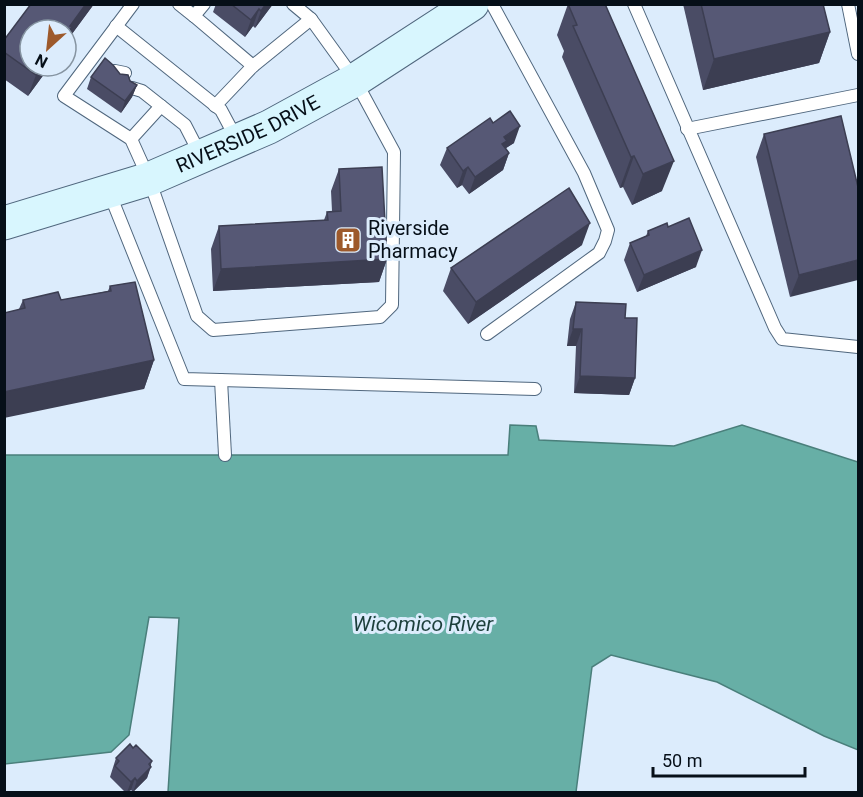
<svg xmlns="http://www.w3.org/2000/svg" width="863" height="797" font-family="Roboto,sans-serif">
<rect width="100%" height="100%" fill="#dcecfc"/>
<polygon fill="#67afa6" stroke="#4a7f7b" stroke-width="1.5" points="510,425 536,426 539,440 674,446 742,425 858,462 858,750 824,736 717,682 611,655 592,667 576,792 168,792 179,618 149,617 129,735 111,752 5,764 5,455 508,455"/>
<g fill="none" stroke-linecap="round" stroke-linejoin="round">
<g stroke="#50677e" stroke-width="14">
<g id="lane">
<polyline points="133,4 64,96 131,139 149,179 197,316 213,330 380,317 392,305 394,152 355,80 311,19 253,66"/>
<polyline points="179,4 194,16"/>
<polyline points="204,4 194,16 253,66 215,106"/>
<polyline points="293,4 311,19"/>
<polyline points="634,4 775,328 782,339 858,347"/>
<polyline points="848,4 858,54"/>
<polyline points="116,26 221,110 237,140"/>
<polyline points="115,71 125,73"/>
<polyline points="132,88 142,91 161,106"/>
<polyline points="687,129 858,95"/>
<polyline points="131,139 161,106 185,125 201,156"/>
<polyline points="109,192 184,379 535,389"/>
<polyline points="487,334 599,253 605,241 608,230 584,173 492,4"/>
<polyline points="221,380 225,455"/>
</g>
</g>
<g stroke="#50677e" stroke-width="35">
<g id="secondary">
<path id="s1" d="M4 223 149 179 269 127 355 80 472 4"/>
</g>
</g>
<use href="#lane" stroke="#fff" stroke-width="12"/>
<use href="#secondary" stroke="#d8f6fe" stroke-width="33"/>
</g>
<g fill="#4a4c65">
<polygon points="31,4 94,4 66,42 66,30 30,66 50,66 28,96 4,79 4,40"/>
<polygon points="216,4 273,4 255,28 253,26 245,37 213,12"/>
<polygon points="568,4 662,191 632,205 623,187 620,188 562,57 564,51 557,35"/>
<polygon points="683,4 823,4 830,32 819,63 703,90"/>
<polygon points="120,74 137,85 132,97 121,113 87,89 91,77"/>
<polygon points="493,123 514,143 506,148 509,153 503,170 469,194 462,185 457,188 440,165 447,148"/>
<polygon points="764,134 858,187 790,297 756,157"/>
<polygon points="339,169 387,259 379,282 213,291 211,249 219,226 324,220 327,212 332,211 331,191"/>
<polygon points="668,227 696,267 637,292 624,260 630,243 646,236 648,231"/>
<polygon points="582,245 468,324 443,291 451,268"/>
<polygon points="110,286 154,360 144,389 19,309 23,300 61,300 108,291"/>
<polygon points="576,302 625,318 635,378 629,395 574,393 576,346 567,346 570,319"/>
<polygon points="116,758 151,767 147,778 133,792 131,790 128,792 125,792 110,777"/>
</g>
<g fill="#3c3e52">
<polygon points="86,4 94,4 66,42 66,34 70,26"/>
<polygon points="266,4 273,4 255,28 261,11"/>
<polygon points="259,9 253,26 245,37 251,20"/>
<polygon points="830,32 819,63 703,90 714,59"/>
<polygon points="43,66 50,66 28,96 36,75"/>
<polygon points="137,85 132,97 121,113 125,101"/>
<polygon points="520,126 514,143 503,150 496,161 504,137"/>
<polygon points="509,153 503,170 469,194 475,177"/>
<polygon points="634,156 623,187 620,188 631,157"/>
<polygon points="674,161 662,191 632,205 643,174"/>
<polygon points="468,167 462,185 457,188 463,171"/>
<polygon points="590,223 582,245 468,324 476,302"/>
<polygon points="702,250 696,267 637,292 644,275"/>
<polygon points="387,259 379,282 213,291 221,269"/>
<polygon points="858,260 858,280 790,297 799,275"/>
<polygon points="573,329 582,329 576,346 567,346"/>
<polygon points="154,360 144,389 4,418 4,392"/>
<polygon points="580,376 635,378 629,395 574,393"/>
<polygon points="152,761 147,778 133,792 137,781"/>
<polygon points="135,778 131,790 127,792 131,782"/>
</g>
<g fill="#565875" stroke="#3c3e52" stroke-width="1.5">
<polygon points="31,4 86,4 70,26 72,27 66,34 66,30 30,30 30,66 43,66 36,75 4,52 4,40"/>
<polygon points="231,4 266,4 261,11 259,9 251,20"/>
<polygon points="568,4 605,4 674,161 643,174 634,156 631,157 573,26 577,25"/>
<polygon points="701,4 823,4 830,32 714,59"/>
<polygon points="105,58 113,65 120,74 128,75 130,81 137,85 125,101 91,77"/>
<polygon points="510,111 520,126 504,137 507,141 502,144 509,153 475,177 468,167 463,171 447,148 490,118 493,123"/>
<polygon points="841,116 858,187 858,260 799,275 764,134"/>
<polygon points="382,167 387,259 221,269 219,226 328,220 327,212 341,211 339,169"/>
<polygon points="569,188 590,223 476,302 451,268"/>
<polygon points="689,218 702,250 644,275 630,243 649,235 648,231 667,223 668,227"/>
<polygon points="135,282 154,360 4,392 4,313 25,308 23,300 58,292 61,300 111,291 110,286"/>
<polygon points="576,302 626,304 625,318 637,318 635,378 580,376 582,329 573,329"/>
<polygon points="130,744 133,748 136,745 152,761 149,764 151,767 137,781 135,778 131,782 115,766 119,761 116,758"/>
</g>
<defs>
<g id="building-square" transform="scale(1.35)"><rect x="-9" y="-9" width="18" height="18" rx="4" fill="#9d592b" stroke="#dcecfc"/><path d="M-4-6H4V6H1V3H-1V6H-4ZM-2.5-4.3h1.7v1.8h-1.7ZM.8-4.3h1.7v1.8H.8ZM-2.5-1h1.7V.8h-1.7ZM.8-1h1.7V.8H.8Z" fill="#fff"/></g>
</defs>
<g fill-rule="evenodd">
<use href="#building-square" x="348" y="240"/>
</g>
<g text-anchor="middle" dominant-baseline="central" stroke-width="6" stroke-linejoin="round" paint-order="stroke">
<g font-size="20" fill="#060f18" stroke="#dcecfc">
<text stroke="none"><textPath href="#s1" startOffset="260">RIVERSIDE DRIVE</textPath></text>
</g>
<g font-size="20" fill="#060f18" stroke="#dcecfc" text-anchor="start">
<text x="368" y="228">Riverside<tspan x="368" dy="23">Pharmacy</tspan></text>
</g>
<g font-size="21" font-style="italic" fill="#1c3f3b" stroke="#dcecfc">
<text x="423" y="624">Wicomico River</text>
</g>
</g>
<rect width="863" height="797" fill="none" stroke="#060f18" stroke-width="12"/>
<g transform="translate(48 48) rotate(207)"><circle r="28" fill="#dcecfc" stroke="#8694a1" stroke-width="1.5"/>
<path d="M0-4.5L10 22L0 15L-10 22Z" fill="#9d592b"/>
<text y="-9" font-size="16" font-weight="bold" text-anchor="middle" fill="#060f18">N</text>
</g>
<path d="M653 767v9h152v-9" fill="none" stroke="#060f18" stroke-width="3"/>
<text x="662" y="767" font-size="18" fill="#060f18" stroke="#dcecfc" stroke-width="4.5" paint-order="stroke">50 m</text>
</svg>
